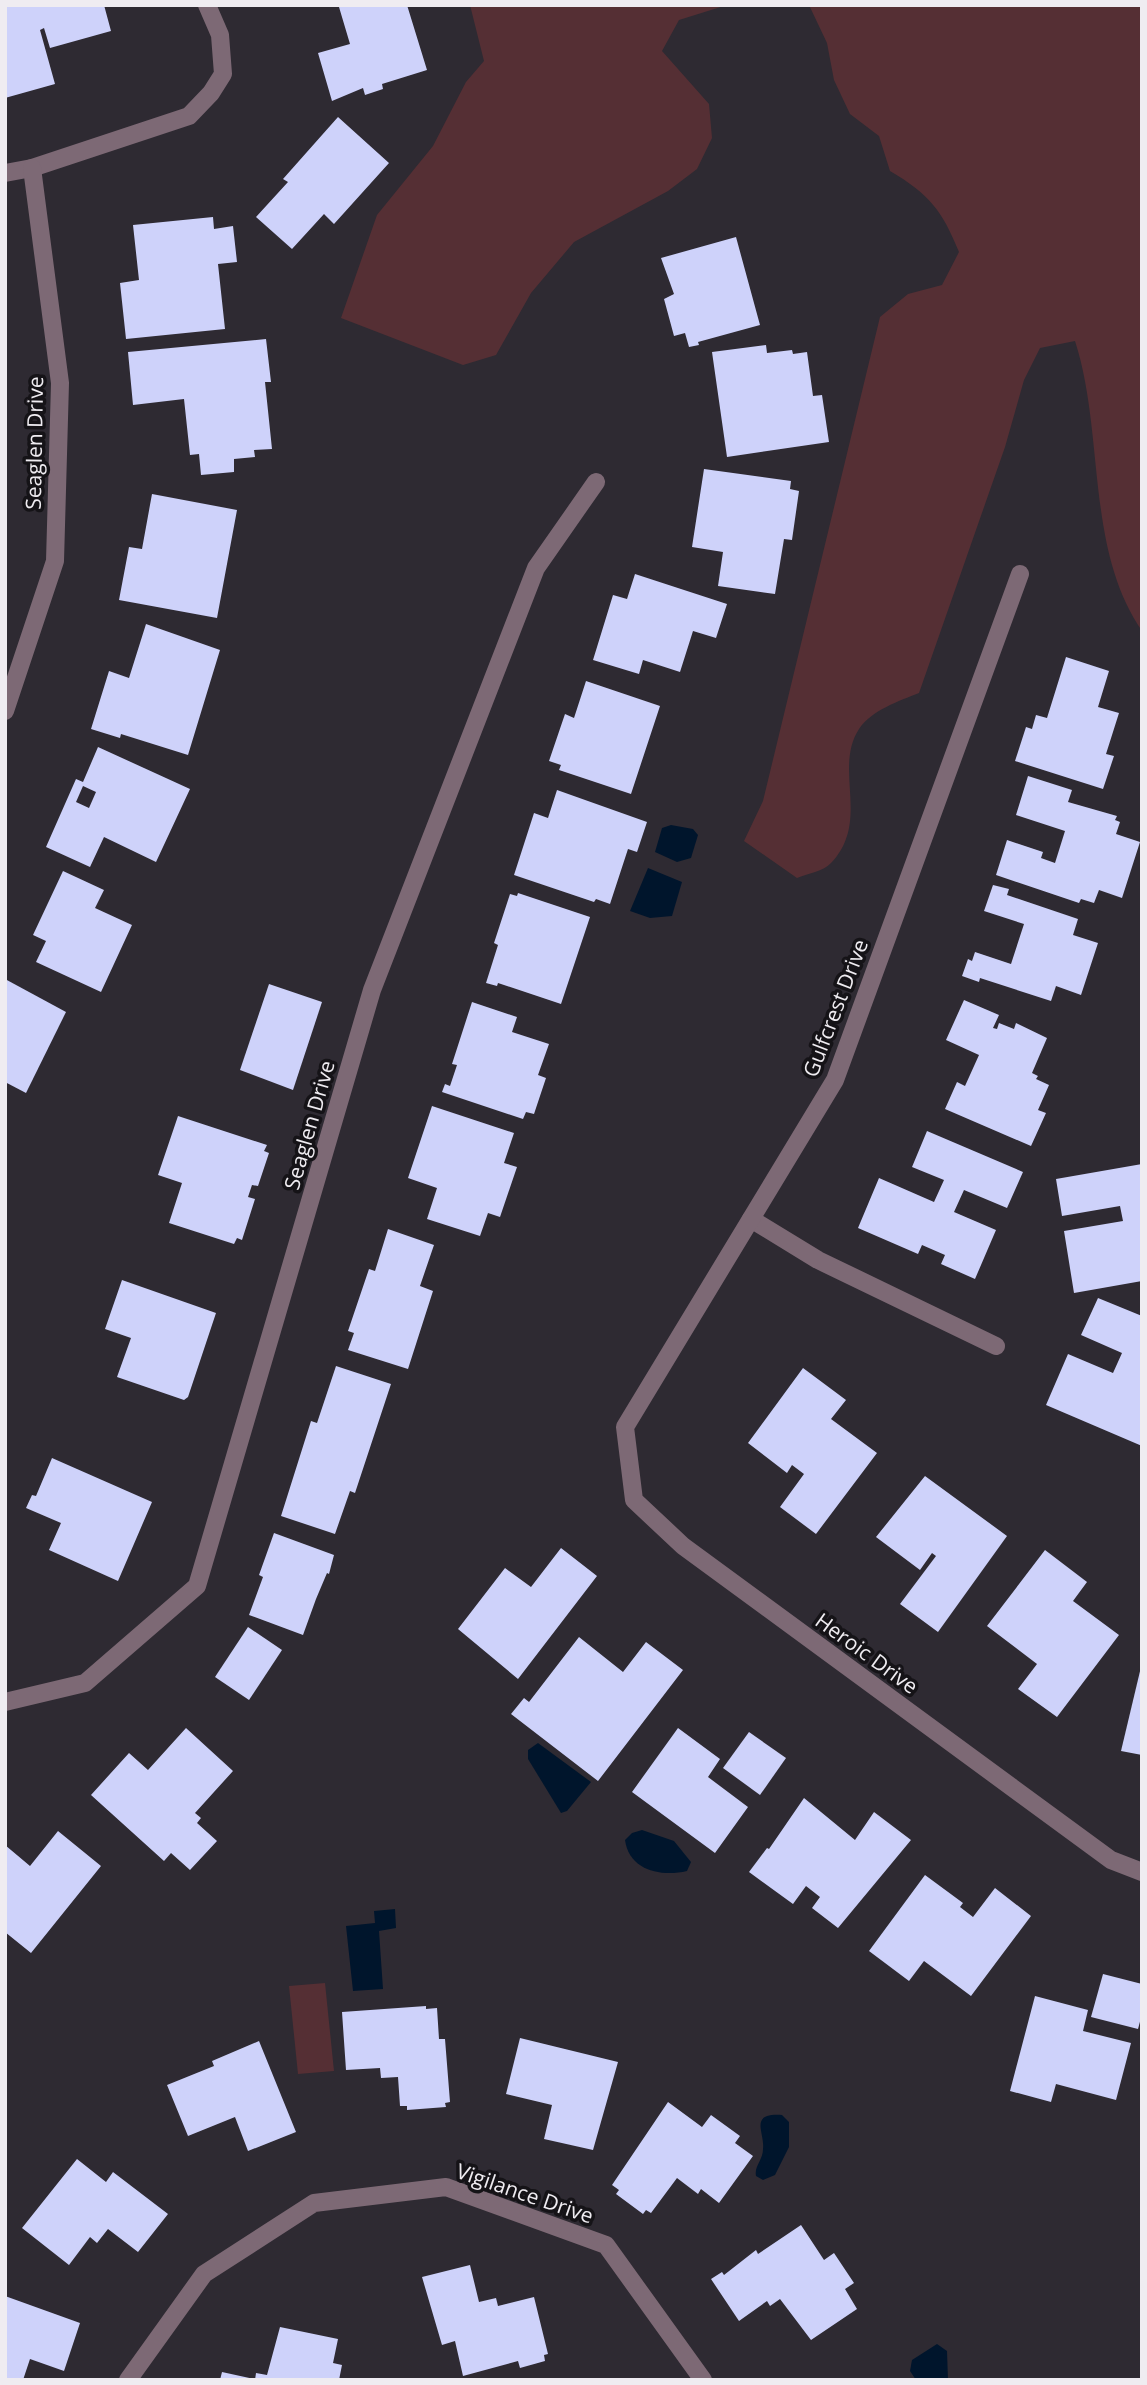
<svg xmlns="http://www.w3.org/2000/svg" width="1147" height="2385" font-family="'Open Sans',sans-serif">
<rect width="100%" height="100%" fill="#2e2a32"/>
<g fill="#552f34">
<polygon points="470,5 727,5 679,20 662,51 709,104 712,138 697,169 668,191 574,242 531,293 496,355 463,365 341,318 377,215 433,146 466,82 484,61"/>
<path d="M809 5H1142V631C1085 548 1105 434 1075 341L1040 348 1024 380 1005 447 919 693C899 701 872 710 859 729 833 769 871 821 831 863 824 871 807 874 797 878L744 841 763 801 880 317 908 294 942 285 959 252C942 210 929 194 890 171L879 136 850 114 834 80 827 43Z"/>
<polygon points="325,1983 334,2071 298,2074 289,1986"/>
</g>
<g fill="#00152c">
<polygon points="671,825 693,829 698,835 691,858 677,862 655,852 662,828"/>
<polygon points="648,868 682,882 672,916 650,918 630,911"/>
<polygon points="538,1743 591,1782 567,1811 561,1813 528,1759 528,1750"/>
<path d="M642 1830 674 1841 691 1862 687 1871C662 1877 629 1871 625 1840L632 1833Z"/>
<polygon points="395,1909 396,1928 379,1931 383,1989 353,1991 346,1926 375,1923 374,1911"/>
<path d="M782 2115 789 2122V2147L775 2175 763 2180 756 2176C754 2166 763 2160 763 2149 765 2132 748 2113 782 2115Z"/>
<polygon points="937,2344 947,2351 948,2380 916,2380 910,2371 912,2360"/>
</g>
<g fill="#ced2fa" fill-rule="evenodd">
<polygon points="5,5 104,5 111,31 50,48 44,28 40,30 55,84 5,98"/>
<polygon points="344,5 407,5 427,70 382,84 383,89 365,95 363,88 332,101 318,53 350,44 339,7"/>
<polygon points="338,117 389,163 334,224 324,214 292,249 256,217 288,182 283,179"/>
<polygon points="213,217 214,229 233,226 237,262 218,264 225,329 126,339 120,283 139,280 133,225"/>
<polygon points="736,237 760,325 698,342 699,345 689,347 685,333 674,336 664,299 674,294 661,258"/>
<polygon points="266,339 271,382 265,382 272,449 254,450 255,457 234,459 234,472 201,475 199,454 190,455 184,399 133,405 128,352"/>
<polygon points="766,345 767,353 792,350 793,354 807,352 813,396 822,395 829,442 727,457 712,352"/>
<polygon points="704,469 791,481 790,489 799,491 792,540 784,539 775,594 718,586 723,552 692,547"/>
<polygon points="152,494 237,510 217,618 119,600 129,547 142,549"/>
<polygon points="635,574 727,604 716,638 693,631 680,672 643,660 639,674 593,660 613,595 627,599"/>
<polygon points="146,624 220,650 188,755 121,734 120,738 91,729 109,671 129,678"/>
<polygon points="1066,657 1109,671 1098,707 1119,713 1106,754 1114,756 1103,789 1015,761 1026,727 1032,729 1036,715 1047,718"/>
<polygon points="586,681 660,706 631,794 559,770 561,765 549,761 565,714 574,718"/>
<path d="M98 747 190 789 156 862 104 837 90 867 46 847 76 779 83 782ZM83 786 96 792 89 808 76 802Z"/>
<polygon points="1028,776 1072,790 1068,802 1117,816 1115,820 1120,822 1116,834 1140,842 1122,898 1099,890 1094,903 1081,899 1079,903 996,875 1007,840 1043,852 1041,858 1055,863 1065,831 1016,815"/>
<polygon points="557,790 647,822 637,852 628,849 610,904 596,899 594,902 514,875 534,813 548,818"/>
<polygon points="63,871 104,890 95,908 132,925 101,992 36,962 46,941 33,935"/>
<polygon points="993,885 1009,889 1007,895 1078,919 1073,935 1098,943 1081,995 1056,986 1051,1001 980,978 979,982 962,976 968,959 972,961 975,952 1011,964 1024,924 984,911"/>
<polygon points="518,893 590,917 561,1004 498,983 497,986 486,983 498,945 494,943 510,894 517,896"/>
<polygon points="5,979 66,1012 26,1093 5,1082"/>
<polygon points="269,984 322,1002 293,1090 240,1070"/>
<polygon points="964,1000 999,1015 993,1028 997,1029 999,1023 1014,1029 1016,1023 1047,1038 1032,1073 1038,1076 1036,1079 1049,1085 1038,1110 1046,1113 1031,1146 945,1109 957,1082 965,1086 979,1055 946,1040"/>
<polygon points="472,1002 517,1017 512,1032 549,1044 538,1075 546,1078 534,1114 526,1112 523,1119 442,1092 445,1084 450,1086 457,1065 452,1064"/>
<polygon points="432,1106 514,1133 504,1163 517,1167 500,1217 488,1213 480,1236 427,1219 437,1188 408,1178"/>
<polygon points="178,1116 267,1145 264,1151 269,1153 258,1186 252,1185 248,1197 255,1199 242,1240 237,1238 234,1244 169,1223 182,1183 158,1175"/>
<polygon points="927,1131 1023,1172 1007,1208 964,1190 954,1212 996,1230 975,1279 941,1264 945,1255 922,1245 918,1254 858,1228 879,1178 934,1202 944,1180 912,1167"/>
<polygon points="1142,1164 1142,1281 1074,1293 1064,1231 1123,1221 1120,1206 1062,1216 1056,1179"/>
<polygon points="388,1229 434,1245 420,1286 433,1291 408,1369 348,1350 354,1333 348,1331 369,1269 375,1271"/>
<polygon points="122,1280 216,1313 188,1397 184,1400 117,1377 131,1338 105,1329"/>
<polygon points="1098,1298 1142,1316 1142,1446 1046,1405 1068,1354 1113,1373 1122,1353 1081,1335"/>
<polygon points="336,1366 391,1384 355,1493 350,1491 335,1534 281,1516 311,1421 317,1423"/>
<polygon points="803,1368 846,1400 831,1419 877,1453 816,1534 780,1507 804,1474 792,1465 787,1473 748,1443"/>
<polygon points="52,1458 152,1502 118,1581 49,1550 61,1523 26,1508 32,1495 36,1496"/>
<polygon points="925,1476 1007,1536 938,1632 900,1604 936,1556 932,1553 920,1570 876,1537"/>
<polygon points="274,1533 334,1555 329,1574 327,1573 316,1599 303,1635 249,1615 263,1577 259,1575"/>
<polygon points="561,1548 597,1576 518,1679 458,1629 505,1568 531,1587"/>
<polygon points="1045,1550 1087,1582 1073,1601 1119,1635 1057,1717 1018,1689 1037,1664 987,1626"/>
<polygon points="248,1627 282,1650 249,1700 215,1677"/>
<polygon points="579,1637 623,1672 646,1642 683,1670 598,1781 511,1714 524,1698 529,1702"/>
<polygon points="1141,1667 1142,1667 1142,1755 1121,1751"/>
<polygon points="186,1728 233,1771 195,1813 201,1818 197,1823 217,1841 190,1870 171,1853 164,1861 91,1795 129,1753 148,1770"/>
<polygon points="678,1728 720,1759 708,1777 748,1807 715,1853 632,1792"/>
<polygon points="749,1732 786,1758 760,1795 723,1768"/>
<polygon points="804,1798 855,1840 874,1812 911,1840 838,1928 812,1908 820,1897 806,1886 793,1904 749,1872 767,1848 769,1849"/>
<polygon points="58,1831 101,1866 31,1953 5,1932 5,1845 30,1866"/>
<polygon points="925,1875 963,1903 960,1907 973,1917 995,1888 1031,1916 971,1996 924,1961 909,1981 869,1951"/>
<polygon points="1103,1974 1142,1984 1142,2014 1138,2029 1091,2017"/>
<polygon points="1035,1996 1088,2010 1083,2031 1131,2043 1116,2100 1056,2084 1051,2102 1010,2091"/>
<polygon points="426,2006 426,2009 437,2008 439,2039 445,2039 450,2102 445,2103 446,2107 407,2110 407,2106 400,2106 398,2077 381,2078 380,2068 346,2070 342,2012"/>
<polygon points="520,2038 618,2062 593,2150 544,2139 552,2105 506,2094"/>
<polygon points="259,2041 296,2132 248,2151 235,2117 188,2136 167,2085 214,2066 212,2061"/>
<polygon points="668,2102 702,2127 711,2115 740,2136 735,2143 753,2156 719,2203 701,2189 698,2194 677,2178 651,2213 646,2210 643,2214 616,2194 619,2190 612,2185"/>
<polygon points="77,2159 106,2182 113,2172 168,2214 138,2252 108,2229 97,2243 90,2237 69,2265 22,2228"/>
<polygon points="801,2225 824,2260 834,2253 854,2283 845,2289 857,2309 811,2340 780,2299 770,2306 767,2301 739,2321 711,2279 722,2272 724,2275 756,2250 758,2254"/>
<polygon points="470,2265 479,2302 496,2298 498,2306 534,2297 548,2354 544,2355 545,2361 520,2368 518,2361 463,2376 455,2341 442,2345 422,2277"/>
<polygon points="5,2296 80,2323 64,2371 30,2359 23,2380 5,2380"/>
<polygon points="280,2327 338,2339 333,2363 342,2365 339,2380 255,2380 256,2373 267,2375"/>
<polygon points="222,2372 254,2379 253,2380 220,2380"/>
</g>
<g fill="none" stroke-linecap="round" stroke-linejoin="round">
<polyline stroke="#7d6975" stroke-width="18" points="751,1219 818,1260 996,1346"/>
<g stroke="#7d6975" stroke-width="18">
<polyline points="5,173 32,168 189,116 211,93 223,74 220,35 207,5"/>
<polyline points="1020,574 835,1080 625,1427 634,1500 683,1546 1111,1860 1142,1872"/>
<polyline points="5,711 55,561 60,383 32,168"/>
<polyline points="5,1702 85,1683 197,1586 372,990 536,568 596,482"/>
<polyline points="128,2380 204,2274 314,2203 446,2187 606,2245 703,2380"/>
</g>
</g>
<g text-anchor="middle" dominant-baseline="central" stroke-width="7" stroke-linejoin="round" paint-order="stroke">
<g font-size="21" fill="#efecf1" stroke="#151317">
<text transform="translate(34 443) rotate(-89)">Seaglen Drive</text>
<text transform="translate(835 1008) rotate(-69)">Gulfcrest Drive</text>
<text transform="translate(309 1125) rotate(-74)">Seaglen Drive</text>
<text transform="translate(867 1653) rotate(36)">Heroic Drive</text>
<text transform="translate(525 2193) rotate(19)">Vigilance Drive</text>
</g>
</g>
<rect width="1147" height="2385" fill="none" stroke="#efecf1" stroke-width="14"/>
</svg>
